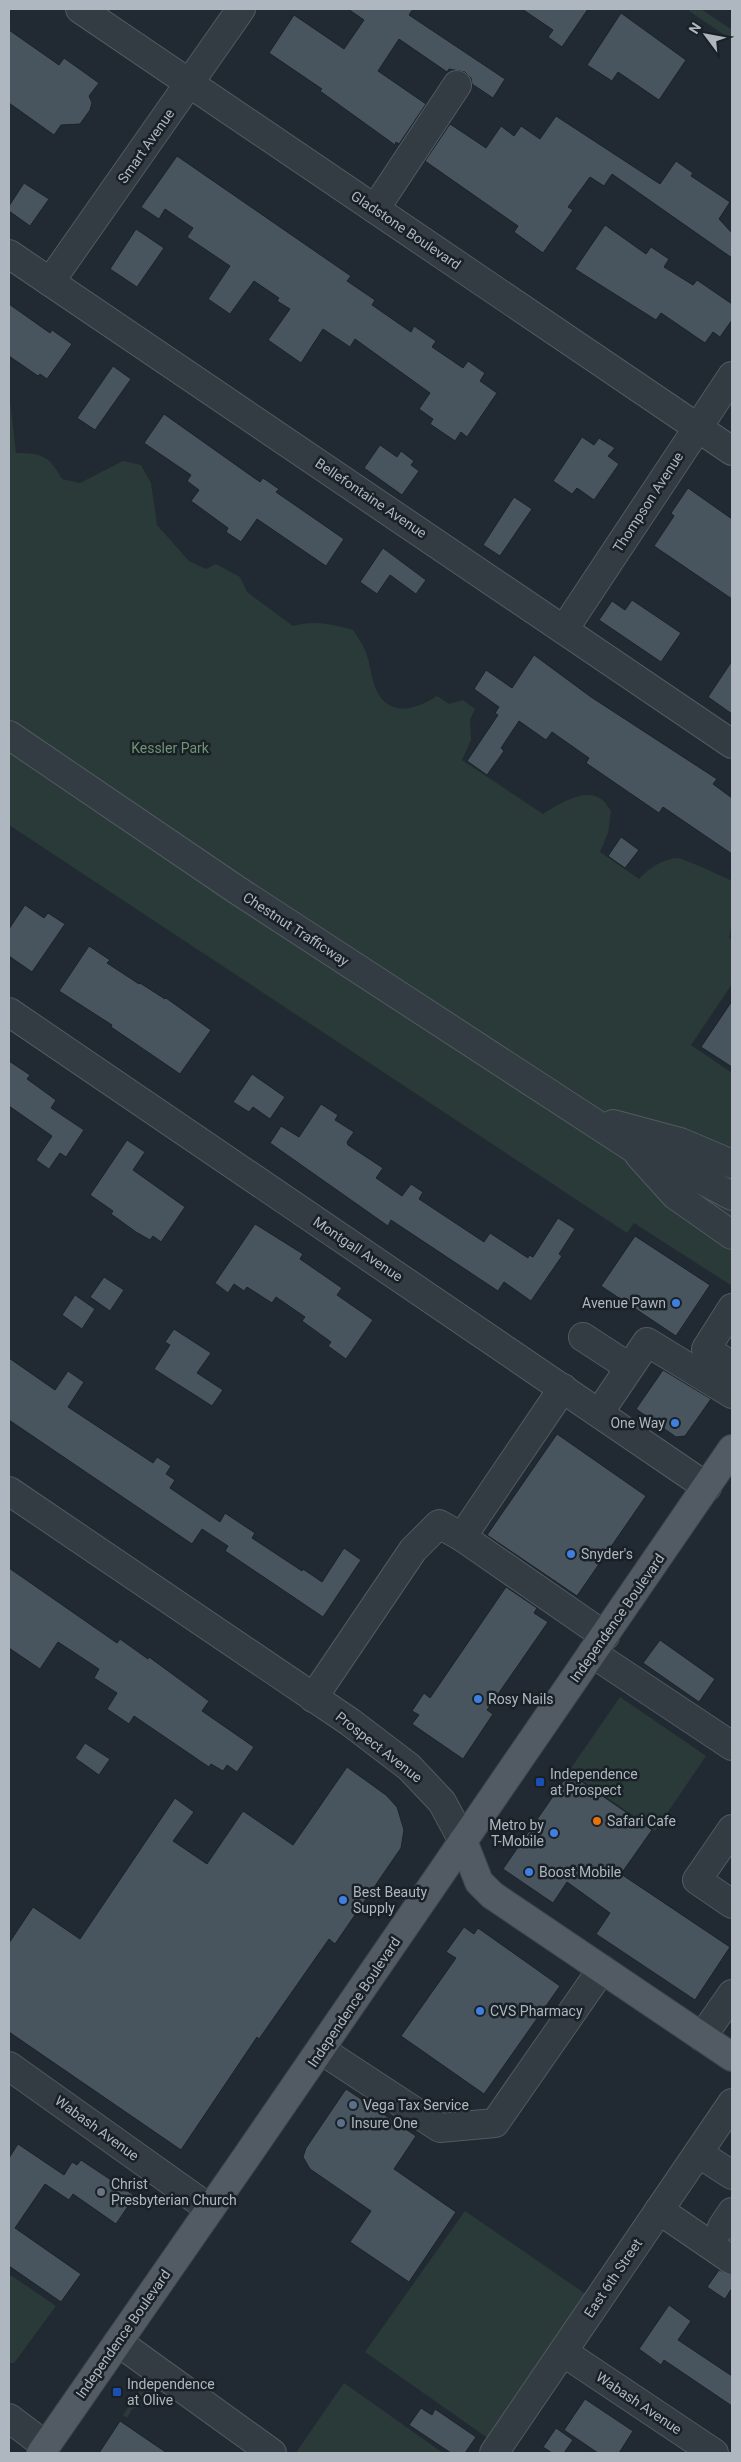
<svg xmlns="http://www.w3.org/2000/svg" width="741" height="2462" font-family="Roboto,sans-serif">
<rect width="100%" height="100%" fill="#212a32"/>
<g fill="#293a38">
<polygon points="691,9 701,9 732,30 732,40 689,11"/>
<path d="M9 392 16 453C43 453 49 456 62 479L80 483 123 461 141 465 151 483 157 525 189 561 206 569 216 564 240 577 247 592 293 626C315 620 331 624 353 630 357 636 362 643 365 650 371 664 371 682 379 695 393 717 419 708 437 696L449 704 463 700 475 709 470 720 471 740 462 760 543 814C557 805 585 787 601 799 605 801 608 807 611 811L608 833 600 852 639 879C649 868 663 859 677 858 683 858 724 877 732 881V923L729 938 732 941V984L691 1045 732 1073V1286L634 1223 627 1233 9 825Z"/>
<polygon points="620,1697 706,1756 655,1831 569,1771"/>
<polygon points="465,2211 590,2297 492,2441 365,2352"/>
<polygon points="9,2276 12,2276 56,2306 14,2363 9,2363"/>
<polygon points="344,2383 443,2453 300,2453 297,2451"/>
<polygon points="143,2385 153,2394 150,2403 132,2409 127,2418 123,2415"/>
</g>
<g fill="#49555e" stroke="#1b2329">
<polygon points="348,9 413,9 409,15 505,79 493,98 472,84 471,78 465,72 449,69 447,72 399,39 378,71 426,104 399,144 396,142 395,145 320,91 322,89 269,53 294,15 344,49 364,20"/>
<polygon points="522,9 588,9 562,47 548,37 553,30"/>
<polygon points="621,13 686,60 659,100 618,72 612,81 587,65"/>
<polygon points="9,30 59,65 64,58 99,83 89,96 92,103 90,110 80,124 61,125 54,135 9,103"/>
<polygon points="556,116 660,184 676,161 693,173 691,176 730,202 719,219 732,233 732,258 612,174 604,186 590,177 568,207 573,210 543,253 514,232 518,226 425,161 450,124 486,148 501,126 514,136 521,126 540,139"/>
<polygon points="177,156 351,276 347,281 375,300 372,305 411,332 414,326 436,341 432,347 463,368 468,361 485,373 480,381 497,393 467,437 461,432 455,441 430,424 433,419 419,409 430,393 355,339 350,347 323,329 301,363 268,340 290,309 277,301 279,298 254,281 230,314 208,299 230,266 187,237 193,228 165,209 159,219 141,207"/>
<polygon points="24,183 49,199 30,226 9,211 9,206"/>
<polygon points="605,225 646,254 651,247 669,259 664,267 693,285 697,280 732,304 732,320 720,337 713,332 705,343 661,313 656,320 575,269"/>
<polygon points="136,229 164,248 137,287 110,269"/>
<polygon points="9,304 50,333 52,330 72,344 47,379 40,374 38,376 9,356"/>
<polygon points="113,366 131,379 95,430 77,418"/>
<polygon points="164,414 260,482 263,478 279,489 276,492 344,539 326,566 257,519 241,542 226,532 228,528 191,501 199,490 187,481 191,475 144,443"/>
<polygon points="582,437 594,445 599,438 615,448 608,456 619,464 594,500 577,488 572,494 553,481"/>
<polygon points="380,445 397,457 401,451 414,461 411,465 419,471 402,495 364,468"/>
<polygon points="688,488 732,519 732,599 654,546 674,516 671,513"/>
<polygon points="514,497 532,509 500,556 483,545"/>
<polygon points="383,548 426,580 416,594 390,575 377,594 360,582"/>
<polygon points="632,600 681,633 661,662 599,620 612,601 625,610"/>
<polygon points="534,655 591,697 717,779 713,784 732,798 732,854 663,807 659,813 586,763 589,758 552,732 546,740 519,721 501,748 504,751 487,775 467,761 498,715 495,713 499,707 474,689 486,670 512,688"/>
<polygon points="732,661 732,714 708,697"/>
<polygon points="621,837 639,850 625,868 608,856"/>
<polygon points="25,905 44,918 48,913 65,924 32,972 9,956 9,929"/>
<polygon points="89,946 110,960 107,963 139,984 140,983 165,999 166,998 211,1030 180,1074 111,1027 112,1025 59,991"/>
<polygon points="732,1001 732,1067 701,1047"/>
<polygon points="9,1061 30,1075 27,1079 56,1100 51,1108 84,1130 66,1157 60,1153 49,1169 36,1160 52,1136 9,1106"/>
<polygon points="252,1074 285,1097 270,1119 253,1107 249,1112 233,1102"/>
<polygon points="321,1104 338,1115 335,1120 354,1132 347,1142 348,1145 383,1168 376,1178 402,1196 411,1184 423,1192 419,1199 484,1242 490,1233 528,1258 529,1255 533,1257 558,1218 575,1229 559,1254 562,1256 531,1301 504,1282 498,1291 391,1220 388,1226 270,1143 281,1126 299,1137"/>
<polygon points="127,1140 145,1152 133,1170 185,1207 161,1242 153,1236 150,1240 136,1232 111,1214 113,1211 90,1195"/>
<polygon points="255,1224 303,1254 300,1259 342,1288 337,1295 373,1320 346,1359 328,1346 331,1342 302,1321 305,1317 276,1297 272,1303 247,1287 244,1291 234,1284 228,1293 215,1283"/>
<polygon points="635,1236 710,1285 676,1336 601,1286"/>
<polygon points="104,1277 124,1290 110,1311 90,1297"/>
<polygon points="75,1295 95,1309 82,1329 62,1315"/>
<polygon points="174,1329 211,1353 197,1373 223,1390 212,1406 154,1369 170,1345 165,1342"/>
<polygon points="9,1358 55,1390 68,1371 84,1382 68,1407 153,1463 157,1457 171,1466 166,1474 175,1480 170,1488 220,1522 225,1513 255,1533 252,1538 302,1571 303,1569 322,1582 344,1548 361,1560 323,1617 225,1551 228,1546 202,1529 192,1544 9,1420"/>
<polygon points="663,1370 711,1399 685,1436 676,1437 636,1409"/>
<polygon points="557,1434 646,1496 577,1596 487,1535"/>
<polygon points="9,1568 117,1643 120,1639 148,1659 149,1657 209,1701 202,1711 254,1747 237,1772 227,1765 223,1771 211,1764 209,1767 134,1716 129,1724 107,1709 117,1693 94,1678 99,1669 58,1642 40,1669 9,1648"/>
<polygon points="506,1587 537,1608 534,1613 548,1622 487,1710 493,1714 463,1759 412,1724 419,1715 412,1711 424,1693 430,1698"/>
<polygon points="660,1640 715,1679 699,1702 643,1663"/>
<polygon points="85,1743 110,1759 99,1775 75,1758"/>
<polygon points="347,1767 386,1795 397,1807 404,1830 401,1848 335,1944 329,1939 259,2039 257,2037 181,2150 9,2032 9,1943 33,1907 80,1939 175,1798 194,1812 173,1841 207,1864 243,1811 293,1845"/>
<polygon points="569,1773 652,1830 621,1874 730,1947 695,2000 596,1934 610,1913 567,1882 553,1903 503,1869"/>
<polygon points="464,1927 474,1934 478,1928 560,1986 484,2094 401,2036 456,1958 446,1952"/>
<polygon points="346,2089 416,2136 394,2169 456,2212 409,2282 350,2242 371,2211 310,2169 303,2157 306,2148"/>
<polygon points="18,2144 64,2175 72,2162 77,2165 81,2160 135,2196 116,2224 73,2194 69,2200 45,2184 15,2228 81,2274 61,2302 9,2266 9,2158"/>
<polygon points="719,2270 732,2275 732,2288 725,2299 707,2287"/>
<polygon points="669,2305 691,2321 678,2340 732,2376 732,2406 664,2360 661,2365 639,2349"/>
<polygon points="585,2399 633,2431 619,2453 598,2453 564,2430"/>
<polygon points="421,2408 432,2415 435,2409 476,2437 465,2453 451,2453 409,2425"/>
<polygon points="120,2421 167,2453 99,2453"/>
<polygon points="556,2428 573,2440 564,2453 552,2453 543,2447"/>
</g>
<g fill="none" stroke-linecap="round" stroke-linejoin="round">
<g stroke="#515a61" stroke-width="30">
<g id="minor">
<polyline points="80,9 732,451"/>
<polyline points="375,209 457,85"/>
<polyline points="9,254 732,744"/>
<polyline points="50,282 241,9"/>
<polyline points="565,628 732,376"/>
<polyline points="9,735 237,890 633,1148 681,1169 732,1196"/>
<polyline points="9,1012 707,1487"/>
<polyline points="613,1124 680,1142 732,1164"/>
<polyline points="639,1155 675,1195 732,1235"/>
<polyline points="732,1308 706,1349 732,1366"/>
<polyline points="583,1337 629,1367"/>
<polyline points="599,1413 647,1342 732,1394"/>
<polyline points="9,1491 350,1722 409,1767 442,1802 463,1841"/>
<polyline points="462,1537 563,1388"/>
<polyline points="592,1653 732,1746"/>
<polyline points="313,1698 413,1550 439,1524 462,1537 605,1636"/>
<polyline points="732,1829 697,1880 732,1904"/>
<polyline points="702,2037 732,1994"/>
<polyline points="321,2050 440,2128 495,2123 602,1969"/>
<polyline points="9,2066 210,2209"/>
<polyline points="698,2153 732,2175"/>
<polyline points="659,2210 732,2260"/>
<polyline points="722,2227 732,2212"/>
<polyline points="118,2342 272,2453"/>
<polyline points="563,2352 714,2453"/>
<polyline points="9,2418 46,2446"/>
<polyline points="494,2453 732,2103"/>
</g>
</g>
<g stroke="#3d454d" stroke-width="30">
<g id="major">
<polyline points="463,1841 479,1882 492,1895 732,2057"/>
<polyline points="41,2453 247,2156 732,1449"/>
</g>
</g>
<use href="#minor" stroke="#343c43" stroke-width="28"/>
<use href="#major" stroke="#525b63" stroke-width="28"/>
</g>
<g fill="#3f7fe0" stroke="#192127" stroke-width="2">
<circle cx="676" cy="1303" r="5"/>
<circle cx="675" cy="1423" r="5"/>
<circle cx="571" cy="1554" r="5"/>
<circle cx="478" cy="1699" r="5"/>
<circle cx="554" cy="1833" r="5"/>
<circle cx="529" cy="1872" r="5"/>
<circle cx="343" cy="1900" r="5"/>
<circle cx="480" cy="2011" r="5"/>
</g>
<g fill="#1a4fb4" stroke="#192127" stroke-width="2">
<rect x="535" y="1777" width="10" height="10" rx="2.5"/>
<rect x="112" y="2387" width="10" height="10" rx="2.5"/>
</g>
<circle fill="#e8710a" stroke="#192127" stroke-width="2" cx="597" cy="1821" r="5"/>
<g fill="#5c6f8a" stroke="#192127" stroke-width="2">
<circle cx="353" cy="2105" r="5"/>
<circle cx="341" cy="2123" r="5"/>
</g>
<circle fill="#6b7280" stroke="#192127" stroke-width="2" cx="101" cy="2192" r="5"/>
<g text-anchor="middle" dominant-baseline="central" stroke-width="5" stroke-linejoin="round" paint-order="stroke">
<g font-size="14" fill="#aeb7c0" stroke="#192127">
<text transform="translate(146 146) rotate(-55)">Smart Avenue</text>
<text transform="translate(406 230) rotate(34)">Gladstone Boulevard</text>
<text transform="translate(371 498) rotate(34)">Bellefontaine Avenue</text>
<text transform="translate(648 502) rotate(-57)">Thompson Avenue</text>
<text transform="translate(296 929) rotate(33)">Chestnut Trafficway</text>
<text transform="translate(358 1249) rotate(34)">Montgall Avenue</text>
<text transform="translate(617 1618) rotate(-55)">Independence Boulevard</text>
<text transform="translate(379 1747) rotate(38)">Prospect Avenue</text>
<text transform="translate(354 2002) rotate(-56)">Independence Boulevard</text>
<text transform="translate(97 2128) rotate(36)">Wabash Avenue</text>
<text transform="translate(613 2278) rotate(-56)">East 6th Street</text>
<text transform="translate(123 2334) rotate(-55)">Independence Boulevard</text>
<text transform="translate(639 2403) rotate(34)">Wabash Avenue</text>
</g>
<g font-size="14" fill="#709373" stroke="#192127">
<text x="170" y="748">Kessler Park</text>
</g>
<g font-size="14" fill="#aeb7c0" stroke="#192127" text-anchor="start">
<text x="666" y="1303" text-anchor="end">Avenue Pawn</text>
<text x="665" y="1423" text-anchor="end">One Way</text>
<text x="581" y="1554">Snyder's</text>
<text x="488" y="1699">Rosy Nails</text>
<text x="550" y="1774">Independence<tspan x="550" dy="16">at Prospect</tspan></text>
<text x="607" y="1821">Safari Cafe</text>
<text x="544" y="1825" text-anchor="end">Metro by<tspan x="544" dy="16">T-Mobile</tspan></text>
<text x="539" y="1872">Boost Mobile</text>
<text x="353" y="1892">Best Beauty<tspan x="353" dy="16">Supply</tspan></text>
<text x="490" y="2011">CVS Pharmacy</text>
<text x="363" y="2105">Vega Tax Service</text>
<text x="351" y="2123">Insure One</text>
<text x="111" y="2184">Christ<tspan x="111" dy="16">Presbyterian Church</tspan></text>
<text x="127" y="2384">Independence<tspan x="127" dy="16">at Olive</tspan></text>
</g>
</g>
<rect width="741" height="2462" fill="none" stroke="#aeb7c0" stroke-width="20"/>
<g transform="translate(706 35) rotate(302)" stroke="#192127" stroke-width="4" paint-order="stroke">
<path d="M0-4L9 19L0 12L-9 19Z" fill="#aeb7c0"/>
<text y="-8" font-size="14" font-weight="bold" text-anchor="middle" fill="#aeb7c0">N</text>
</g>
</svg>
